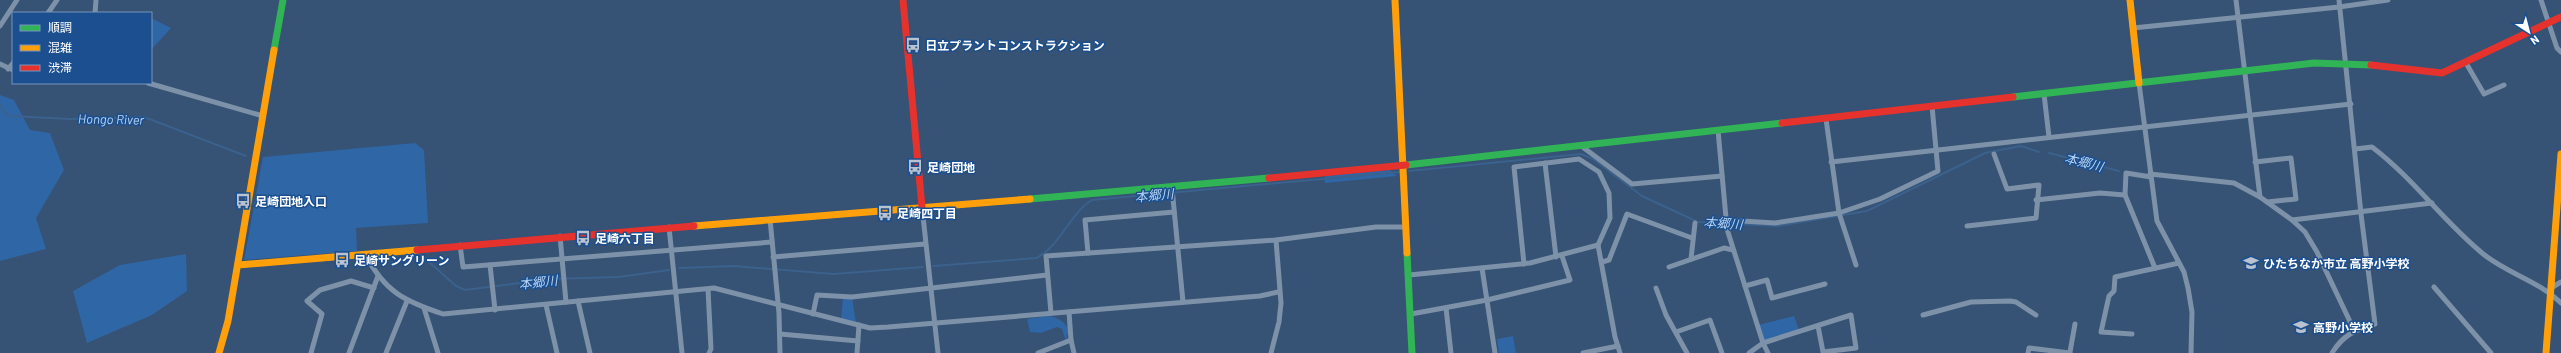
<svg xmlns="http://www.w3.org/2000/svg" width="2561" height="353" font-family="Barlow,'Noto Sans JP',sans-serif">
<rect width="100%" height="100%" fill="#365274"/>
<g fill="#2f66a5">
<polygon points="151,18 171,28 151,50"/>
<polygon points="0,95 14,100 30,130 50,133 64,170 36,218 46,249 0,261"/>
<polygon points="415,143 424,150 428,223 356,228 357,251 244,260 263,157"/>
<polygon points="1390,170 1397,176 1325,183 1324,178 1327,176"/>
<polygon points="186,254 187,291 152,315 87,343 73,291 120,265"/>
<polygon points="852,297 856,323 841,319 843,298"/>
<path d="M1049 316C1059 318 1063 321 1069 329L1066 341 1062 329 1057 327 1041 333 1030 332 1027 319Z"/>
<polygon points="1794,316 1799,330 1764,341 1758,325"/>
<polygon points="1513,336 1516,353 1499,353 1497,339"/>
</g>
<g fill="none" stroke-linecap="round" stroke-linejoin="round">
<g stroke="#3b618d" stroke-width="2">
<polyline points="0,104 4,112 10,116 70,119 144,117 246,156"/>
<polyline points="2049,153 2119,171"/>
<polyline points="1409,171 1581,154 1593,159 1642,196 1698,222 1778,226 1867,211 1985,153 2021,146 2039,152"/>
<polyline points="420,254 456,286 465,290 550,279 619,277 669,270"/>
<path d="M933 266 1036 258C1060 247 1069 214 1092 200L1399 172"/>
<polyline points="679,268 734,266 834,274 923,267"/>
</g>
<g stroke="#7d92a8" stroke-width="5">
<polyline points="2236,0 2260,197"/>
<polyline points="2541,0 2557,48 2561,52"/>
<polyline points="48,13 57,0"/>
<polyline points="95,13 96,0"/>
<polyline points="0,26 17,0"/>
<polyline points="2133,28 2339,7 2388,0"/>
<polyline points="2466,63 2484,94 2504,85"/>
<polyline points="0,64 13,70"/>
<polyline points="8,69 13,63"/>
<polyline points="148,83 263,116"/>
<polyline points="2139,83 2157,221 2184,272 2188,288 2192,312 2191,353"/>
<polyline points="2044,94 2049,137"/>
<polyline points="1826,119 1839,213 1856,265"/>
<polyline points="1718,130 1727,229 1763,343 1768,353"/>
<polyline points="1580,145 1632,184 1722,176"/>
<path d="M2355 149 2372 147C2413 178 2442 220 2482 253 2506 273 2539 281 2561 303"/>
<polyline points="1831,162 2351,104"/>
<polyline points="2255,162 2291,158 2296,199 2267,202"/>
<polyline points="1545,163 1556,257"/>
<polyline points="2150,174 2234,183 2260,197 2292,220 2305,232 2317,252 2354,330"/>
<polyline points="2151,177 2126,173 2125,195 2155,268"/>
<polyline points="1172,188 1183,302"/>
<polyline points="2036,200 2100,193 2125,195"/>
<polyline points="922,207 938,353"/>
<polyline points="770,219 779,313 780,353"/>
<polyline points="1726,220 1775,223 1839,213 1880,199 1938,171 1932,106"/>
<polyline points="2292,220 2432,203"/>
<polyline points="1967,226 2036,218 2039,185 2007,189 1994,154"/>
<polyline points="669,227 682,353"/>
<polyline points="560,236 566,302"/>
<polyline points="460,245 463,267 772,242"/>
<polyline points="1088,253 1085,220 1174,212"/>
<path d="M365 254C385 292 404 301 443 314L714 288 870 328 888 327 1260 296 1278 292"/>
<polyline points="773,257 925,244"/>
<polyline points="1691,259 1695,223"/>
<polyline points="1602,262 1609,260 1627,214 1692,238"/>
<polyline points="1524,264 1514,167 1579,159 1599,172 1609,193 1610,218 1598,245 1615,337 1620,353"/>
<polyline points="490,265 495,310"/>
<polyline points="1669,267 1724,248 1733,250"/>
<polyline points="1482,268 1495,353"/>
<polyline points="1409,275 1530,263 1598,245"/>
<polyline points="1745,286 1767,280 1772,298 1825,284"/>
<polyline points="2434,287 2491,353"/>
<polyline points="1656,288 1666,315 1687,353"/>
<polyline points="2551,288 2561,282"/>
<polyline points="708,289 711,349 709,353"/>
<polyline points="578,301 590,353"/>
<polyline points="546,305 557,353"/>
<polyline points="424,308 438,353"/>
<polyline points="1446,308 1451,353"/>
<polyline points="1069,312 1071,340 1074,353"/>
<polyline points="1051,313 1046,256 1276,240 1376,227 1406,227"/>
<polyline points="813,314 817,295 852,297 1047,275"/>
<polyline points="1411,314 1487,300 1570,280 1562,256"/>
<polyline points="1923,315 1971,302 2010,301 2016,302 2036,315"/>
<polyline points="1676,332 1710,320 1722,353"/>
<polyline points="780,334 858,341"/>
<polyline points="2132,334 2101,332 2109,296 2114,291 2115,277 2179,263"/>
<polyline points="2070,352 2075,324"/>
<polyline points="311,353 322,314 307,301 320,290 351,281 374,288"/>
<polyline points="349,353 378,276"/>
<polyline points="386,353 407,301"/>
<polyline points="857,353 859,325"/>
<polyline points="1038,353 1071,340"/>
<polyline points="1271,353 1279,322 1281,303 1276,240"/>
<polyline points="1583,353 1618,346"/>
<polyline points="1749,353 1763,343 1851,315 1856,348 1823,352 1818,326"/>
<polyline points="2028,353 2029,348 2070,353"/>
<path d="M2332 353C2343 335 2355 330 2375 324L2361 214 2339 0"/>
</g>
<g stroke="#30b455" stroke-width="7">
<polyline points="274,50 283,0"/>
<polyline points="2013,97 2314,63 2371,65"/>
<polyline points="1406,165 1782,123"/>
<polyline points="1030,199 1269,178"/>
<polyline points="1407,253 1412,353"/>
</g>
<g stroke="#ff9f0a" stroke-width="7">
<polyline points="1395,0 1407,253"/>
<polyline points="2130,0 2139,83"/>
<polyline points="694,226 1030,199"/>
<polyline points="238,265 417,250"/>
<polyline points="219,353 228,321 274,50"/>
<polyline points="2546,353 2561,154"/>
</g>
<g stroke="#e5322d" stroke-width="7">
<polyline points="903,0 922,207"/>
<polyline points="2371,65 2442,73 2561,17"/>
<polyline points="1782,123 2013,97"/>
<polyline points="1269,178 1406,165"/>
<polyline points="417,250 694,226"/>
</g>
</g>
<defs>
<g id="bus-bare" transform="scale(1.2)"><path d="M-5-6H5V4H4V6H2V4H-2V6H-4V4H-5ZM-3.5-4V0h7V-4ZM-3.5 1.2v1.5H-2V1.2ZM2 1.2v1.5H3.5V1.2Z" fill="#b9c2ce" stroke="#1b4f8f" stroke-width="2.5" paint-order="stroke"/></g>
<g id="school-bare" transform="scale(1.2)"><path d="M0-5L7-2L0 1L-7-2ZM-4 1L0 2.5L4 1V4Q0 6-4 4Z" fill="#b9c2ce" stroke="#1b4f8f" stroke-width="2.5" paint-order="stroke"/></g>
</defs>
<g fill-rule="evenodd">
<use href="#bus-bare" x="913" y="45"/>
<use href="#bus-bare" x="915" y="167"/>
<use href="#bus-bare" x="243" y="201"/>
<use href="#bus-bare" x="885" y="213"/>
<use href="#bus-bare" x="583" y="238"/>
<use href="#bus-bare" x="342" y="260"/>
<use href="#school-bare" x="2251" y="263"/>
<use href="#school-bare" x="2301" y="327"/>
</g>
<g text-anchor="middle" dominant-baseline="central" stroke-width="3" stroke-linejoin="round" paint-order="stroke">
<g font-size="12" font-weight="bold" fill="#fff" stroke="#1b4f8f" text-anchor="start">
<text x="925" y="45">日立プラントコンストラクション</text>
<text x="927" y="167">足崎団地</text>
<text x="255" y="201">足崎団地入口</text>
<text x="897" y="213">足崎四丁目</text>
<text x="595" y="238">足崎六丁目</text>
<text x="354" y="260">足崎サングリーン</text>
<text x="2263" y="263">ひたちなか市立 高野小学校</text>
<text x="2313" y="327">高野小学校</text>
</g>
<g font-size="13" font-style="italic" fill="#b5d3f5" stroke="#1b4f8f">
<text transform="translate(111 119) rotate(1)">Hongo River</text>
<text transform="translate(2084 162) rotate(14)">本郷川</text>
<text transform="translate(1154 195) rotate(-5)">本郷川</text>
<text transform="translate(1723 223) rotate(4)">本郷川</text>
<text transform="translate(538 282) rotate(-6)">本郷川</text>
</g>
</g>
<rect x="12" y="12" width="140" height="72" fill="#1b4f8f" stroke="#7695bc"/>
<rect x="20" y="25" width="20" height="6" fill="#30b455" stroke="#7695bc"/>
<text x="48" y="32" font-size="12" fill="#ffffff">順調</text>
<rect x="20" y="45" width="20" height="6" fill="#ff9f0a" stroke="#7695bc"/>
<text x="48" y="52" font-size="12" fill="#ffffff">混雑</text>
<rect x="20" y="65" width="20" height="6" fill="#e5322d" stroke="#7695bc"/>
<text x="48" y="72" font-size="12" fill="#ffffff">渋滞</text>
<g transform="translate(2529 32) rotate(144)" stroke="#1b4f8f" stroke-width="3" paint-order="stroke">
<path d="M0-3L7 15L0 10L-7 15Z" fill="#ffffff"/>
<text y="-6" font-size="11" font-weight="bold" text-anchor="middle" fill="#ffffff">N</text>
</g>
</svg>
